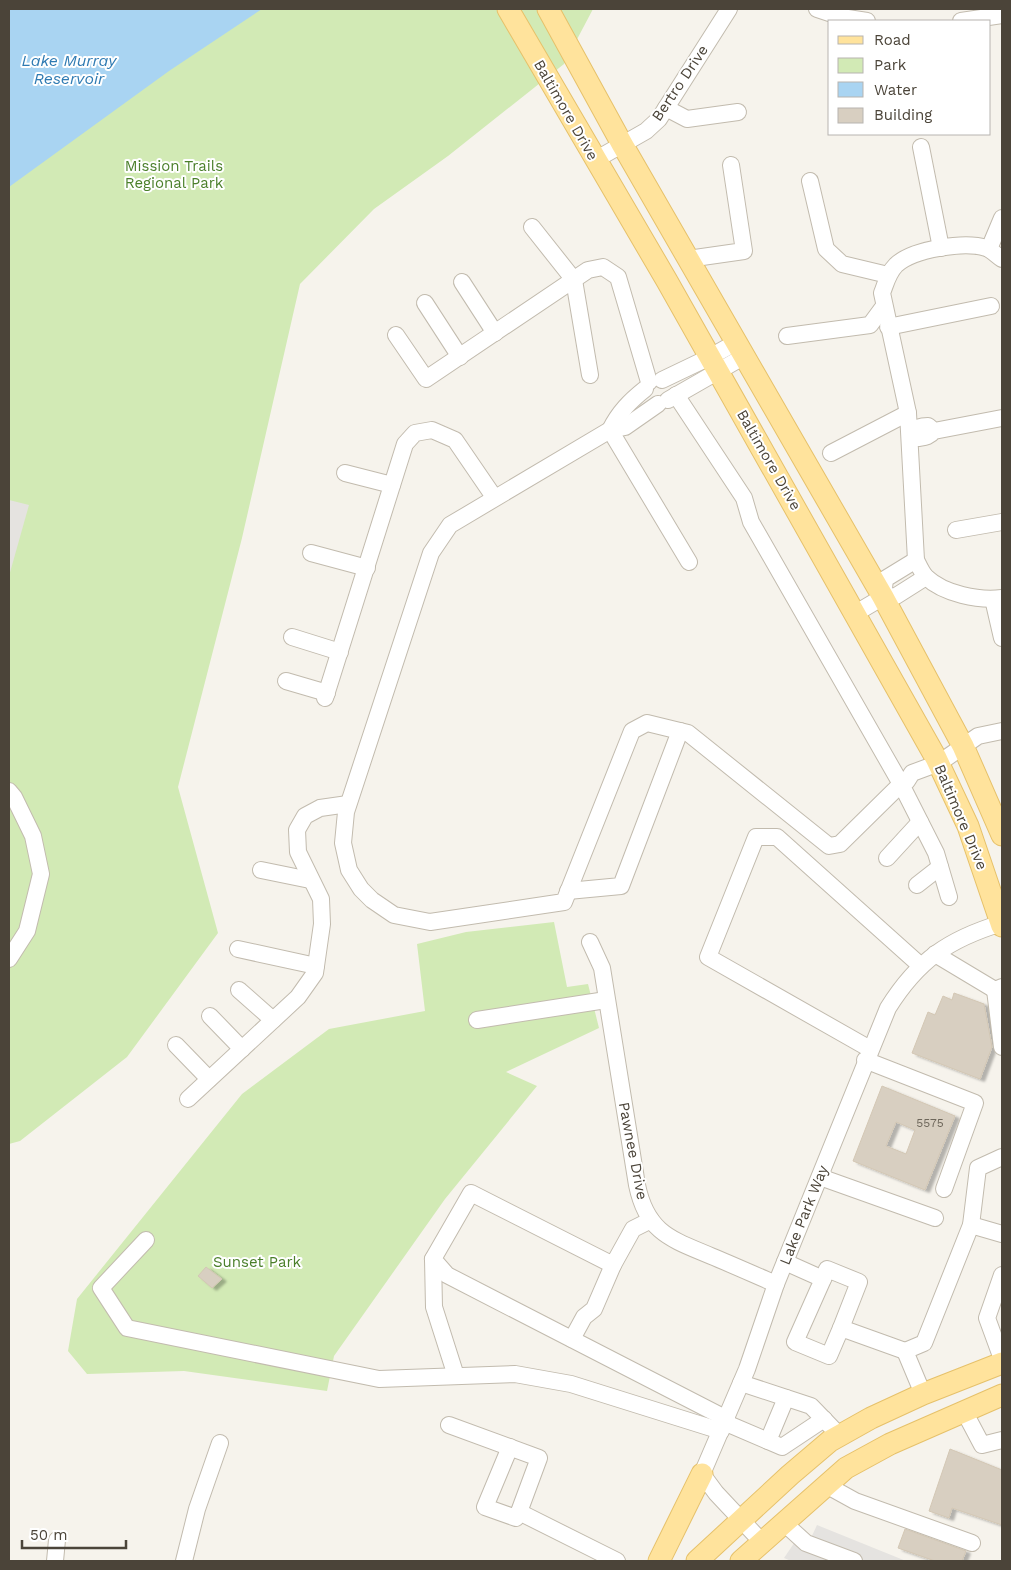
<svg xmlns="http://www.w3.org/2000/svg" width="1011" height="1570" font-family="'Work Sans',sans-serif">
<defs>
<filter id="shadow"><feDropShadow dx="4.5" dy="2.5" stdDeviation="1" flood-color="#0004"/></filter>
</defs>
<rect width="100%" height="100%" fill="#f6f3ec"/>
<g fill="#d2eab5">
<polygon points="9,9 593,9 564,64 448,156 374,209 300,284 242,538 178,787 218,933 127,1057 20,1141 9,1144"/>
<polygon points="554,922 567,987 588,984 599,1028 506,1072 537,1086 445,1199 334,1356 327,1391 184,1371 87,1374 68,1351 77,1299 242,1094 329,1029 425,1011 417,944 466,932"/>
</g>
<g fill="#e5e3e0">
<polygon points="9,500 29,505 9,576"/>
<polygon points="817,1525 906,1561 791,1561 784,1558 801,1533 811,1538"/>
</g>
<polygon fill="#a9d4f2" points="9,9 262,9 169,71 9,187"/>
<g fill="#d8cfc1" stroke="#d3c7b4" fill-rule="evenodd" filter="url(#shadow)">
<polygon points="954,993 984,1004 992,1047 980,1079 912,1053 928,1012 935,1015 943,996 952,1000"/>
<path d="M882 1086 955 1116 925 1190 853 1161ZM896 1122 915 1130 906 1154 886 1146Z"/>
<polygon points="206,1267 222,1279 212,1288 198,1276"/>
<polygon points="950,1449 1002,1470 1002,1525 952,1508 949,1518 929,1511"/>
<polygon points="905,1529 966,1551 962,1561 935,1561 898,1548"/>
</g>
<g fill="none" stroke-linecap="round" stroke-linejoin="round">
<g stroke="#c2bbae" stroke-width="18">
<g id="minor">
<polyline points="817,9 841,17 867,21"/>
<polyline points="961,21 1002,15"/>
<polyline points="666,108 687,119 738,112"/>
<polyline points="921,147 941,248"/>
<polyline points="595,160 646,131 659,119 729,9"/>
<polyline points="810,181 826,249 842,264 888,275"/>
<polyline points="532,227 574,280 590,375"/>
<polyline points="989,249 1002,218"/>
<polyline points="688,259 744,251 731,165"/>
<path d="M1002 259C997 256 992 250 986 248 965 241 913 249 896 265 888 273 886 283 882 293L908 413 916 560C919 566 922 573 926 577 944 594 979 601 1002 598"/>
<polyline points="462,282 495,333"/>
<polyline points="425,303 460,357"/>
<polyline points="888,327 991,306"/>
<polyline points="396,335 426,379 588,270 603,267 618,277 649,382"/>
<polyline points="787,336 870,325 884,306"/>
<polyline points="662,380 710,357 735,343"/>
<polyline points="668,400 743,357"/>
<polyline points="658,404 625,427 610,430 450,525 431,553 346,812 343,843 349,870 361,889 372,900 394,915 430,922 564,902 632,731 647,723 688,733 829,846 840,844 901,784 751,522 744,498 676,395"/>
<polyline points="610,430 689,562"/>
<path d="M610 430C619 412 630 401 645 389"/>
<path d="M934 431 928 426C920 426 916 428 910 432L918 438C925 437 929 437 934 431L1002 418"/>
<polyline points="831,453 908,413"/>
<polyline points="345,473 392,485"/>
<polyline points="956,530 1002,522"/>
<polyline points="311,553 367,568"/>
<polyline points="883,597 885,579 916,560"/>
<polyline points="993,599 1002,638"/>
<polyline points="856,613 883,597 896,596 926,577"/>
<polyline points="292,637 340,652"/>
<polyline points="286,681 327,693"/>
<polyline points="325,698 405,444 415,433 432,430 455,440 494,497"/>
<polyline points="9,791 14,797 33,836 41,874 27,931 9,959"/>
<polyline points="887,858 920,822"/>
<polyline points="261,870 310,880"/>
<polyline points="917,885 940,867"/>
<polyline points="568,891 621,886 680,731"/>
<polyline points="949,897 936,853 901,784 907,781 912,773 939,763 978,736 1002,731"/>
<path d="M590 942 602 968 637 1185C647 1233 671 1239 711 1256 733 1265 755 1275 776 1284"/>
<polyline points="238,949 316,966"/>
<polyline points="935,954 995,990 1002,987"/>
<polyline points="239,990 273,1020"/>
<polyline points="995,990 1002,1047"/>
<polyline points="210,1016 242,1049"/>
<polyline points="477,1020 606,1000"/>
<polyline points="176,1045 209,1079"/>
<polyline points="870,1049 708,957 756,837 777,837 921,966"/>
<polyline points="865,1060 975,1103 944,1189"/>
<polyline points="188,1099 298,997 315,973 322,924 321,899 298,852 297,830 305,816 320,808 348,804"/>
<polyline points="820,1177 935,1218"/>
<polyline points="651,1220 633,1229 613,1265 471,1193 433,1259 447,1275 727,1419"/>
<polyline points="971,1225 1002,1234"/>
<polyline points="146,1240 101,1288 127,1328 379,1379 515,1374 571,1384 721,1431"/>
<polyline points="433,1259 434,1307 456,1376"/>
<polyline points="785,1262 823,1279 795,1342 829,1356 841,1328 905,1351"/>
<polyline points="1002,1275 987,1318 1002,1359"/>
<polyline points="823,1279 827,1269 859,1282 841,1328"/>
<polyline points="572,1339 584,1317 594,1309 613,1265"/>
<polyline points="741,1383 811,1406 840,1436"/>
<polyline points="923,1394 905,1351 924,1343 971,1225 978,1168 1002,1157"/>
<polyline points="786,1398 768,1441 782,1447 824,1419"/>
<polyline points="964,1411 982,1445 1002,1440"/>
<polyline points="726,1423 768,1441"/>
<polyline points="449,1425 539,1458 519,1512 617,1561"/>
<polyline points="510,1447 485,1507 516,1518 519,1512"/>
<polyline points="826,1485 855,1501 972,1543"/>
<polyline points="783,1522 806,1543 854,1561"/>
<path d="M762 1542 716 1493 702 1474 747 1369 776 1284 888 1008C918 960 949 939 1002 923"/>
<polyline points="55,1561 57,1540"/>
<polyline points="184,1561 197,1509 220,1443"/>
</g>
</g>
<g stroke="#e6c16a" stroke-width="23">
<g id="major">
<polyline points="508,9 667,281 936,758 968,826 1002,926"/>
<polyline points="548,9 622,144 883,597 963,746 1002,835"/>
<polyline points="659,1561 702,1474"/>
<polyline points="697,1561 790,1475 830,1441 871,1418 923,1394 1002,1363"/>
<polyline points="741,1561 846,1468 890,1444 1002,1395"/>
</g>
</g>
<use href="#minor" stroke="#fff" stroke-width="16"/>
<use href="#major" stroke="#ffe39c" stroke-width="21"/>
</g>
<g text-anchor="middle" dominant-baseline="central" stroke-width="4" stroke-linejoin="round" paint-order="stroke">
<g font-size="12" fill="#6e675b">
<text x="930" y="1123">5575</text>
</g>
<g font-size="15" fill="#4b4439" stroke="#fff">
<text transform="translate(680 83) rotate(-56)">Bertro Drive</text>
<text transform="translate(566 110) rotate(60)">Baltimore Drive</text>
<text transform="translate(769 460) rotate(60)">Baltimore Drive</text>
<text transform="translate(961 817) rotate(67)">Baltimore Drive</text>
<text transform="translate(633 1151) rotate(79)">Pawnee Drive</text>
<text transform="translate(804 1215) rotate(-68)">Lake Park Way</text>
</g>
<g font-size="15" fill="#4a7f2a" stroke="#fff">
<text x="174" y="166">Mission Trails<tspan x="174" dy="17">Regional Park</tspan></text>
<text x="257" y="1262">Sunset Park</text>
</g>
<g font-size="16" font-style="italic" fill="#2e7ab2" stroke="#fff">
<text x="69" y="60">Lake Murray<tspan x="69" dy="18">Reservoir</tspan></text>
</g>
</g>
<rect width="1011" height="1570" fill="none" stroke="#4b4439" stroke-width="20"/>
<rect x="828" y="20" width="162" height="115" fill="#ffffff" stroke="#b7b4b0"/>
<rect x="838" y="36" width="25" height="8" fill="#ffe39c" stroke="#b7b4b0"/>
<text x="874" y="45" font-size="15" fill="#4b4439">Road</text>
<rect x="838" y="58" width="25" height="15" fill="#d2eab5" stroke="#b7b4b0"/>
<text x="874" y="70" font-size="15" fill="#4b4439">Park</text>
<rect x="838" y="82" width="25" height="15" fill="#a9d4f2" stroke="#b7b4b0"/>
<text x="874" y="95" font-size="15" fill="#4b4439">Water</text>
<rect x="838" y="108" width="25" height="15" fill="#d8cfc1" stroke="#b7b4b0"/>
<text x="874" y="120" font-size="15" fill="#4b4439">Building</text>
<path d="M22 1540v8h104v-8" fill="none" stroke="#4b4439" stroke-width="2.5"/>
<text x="30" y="1540" font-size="15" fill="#4b4439" stroke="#ffffff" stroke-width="4" paint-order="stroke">50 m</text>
</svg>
